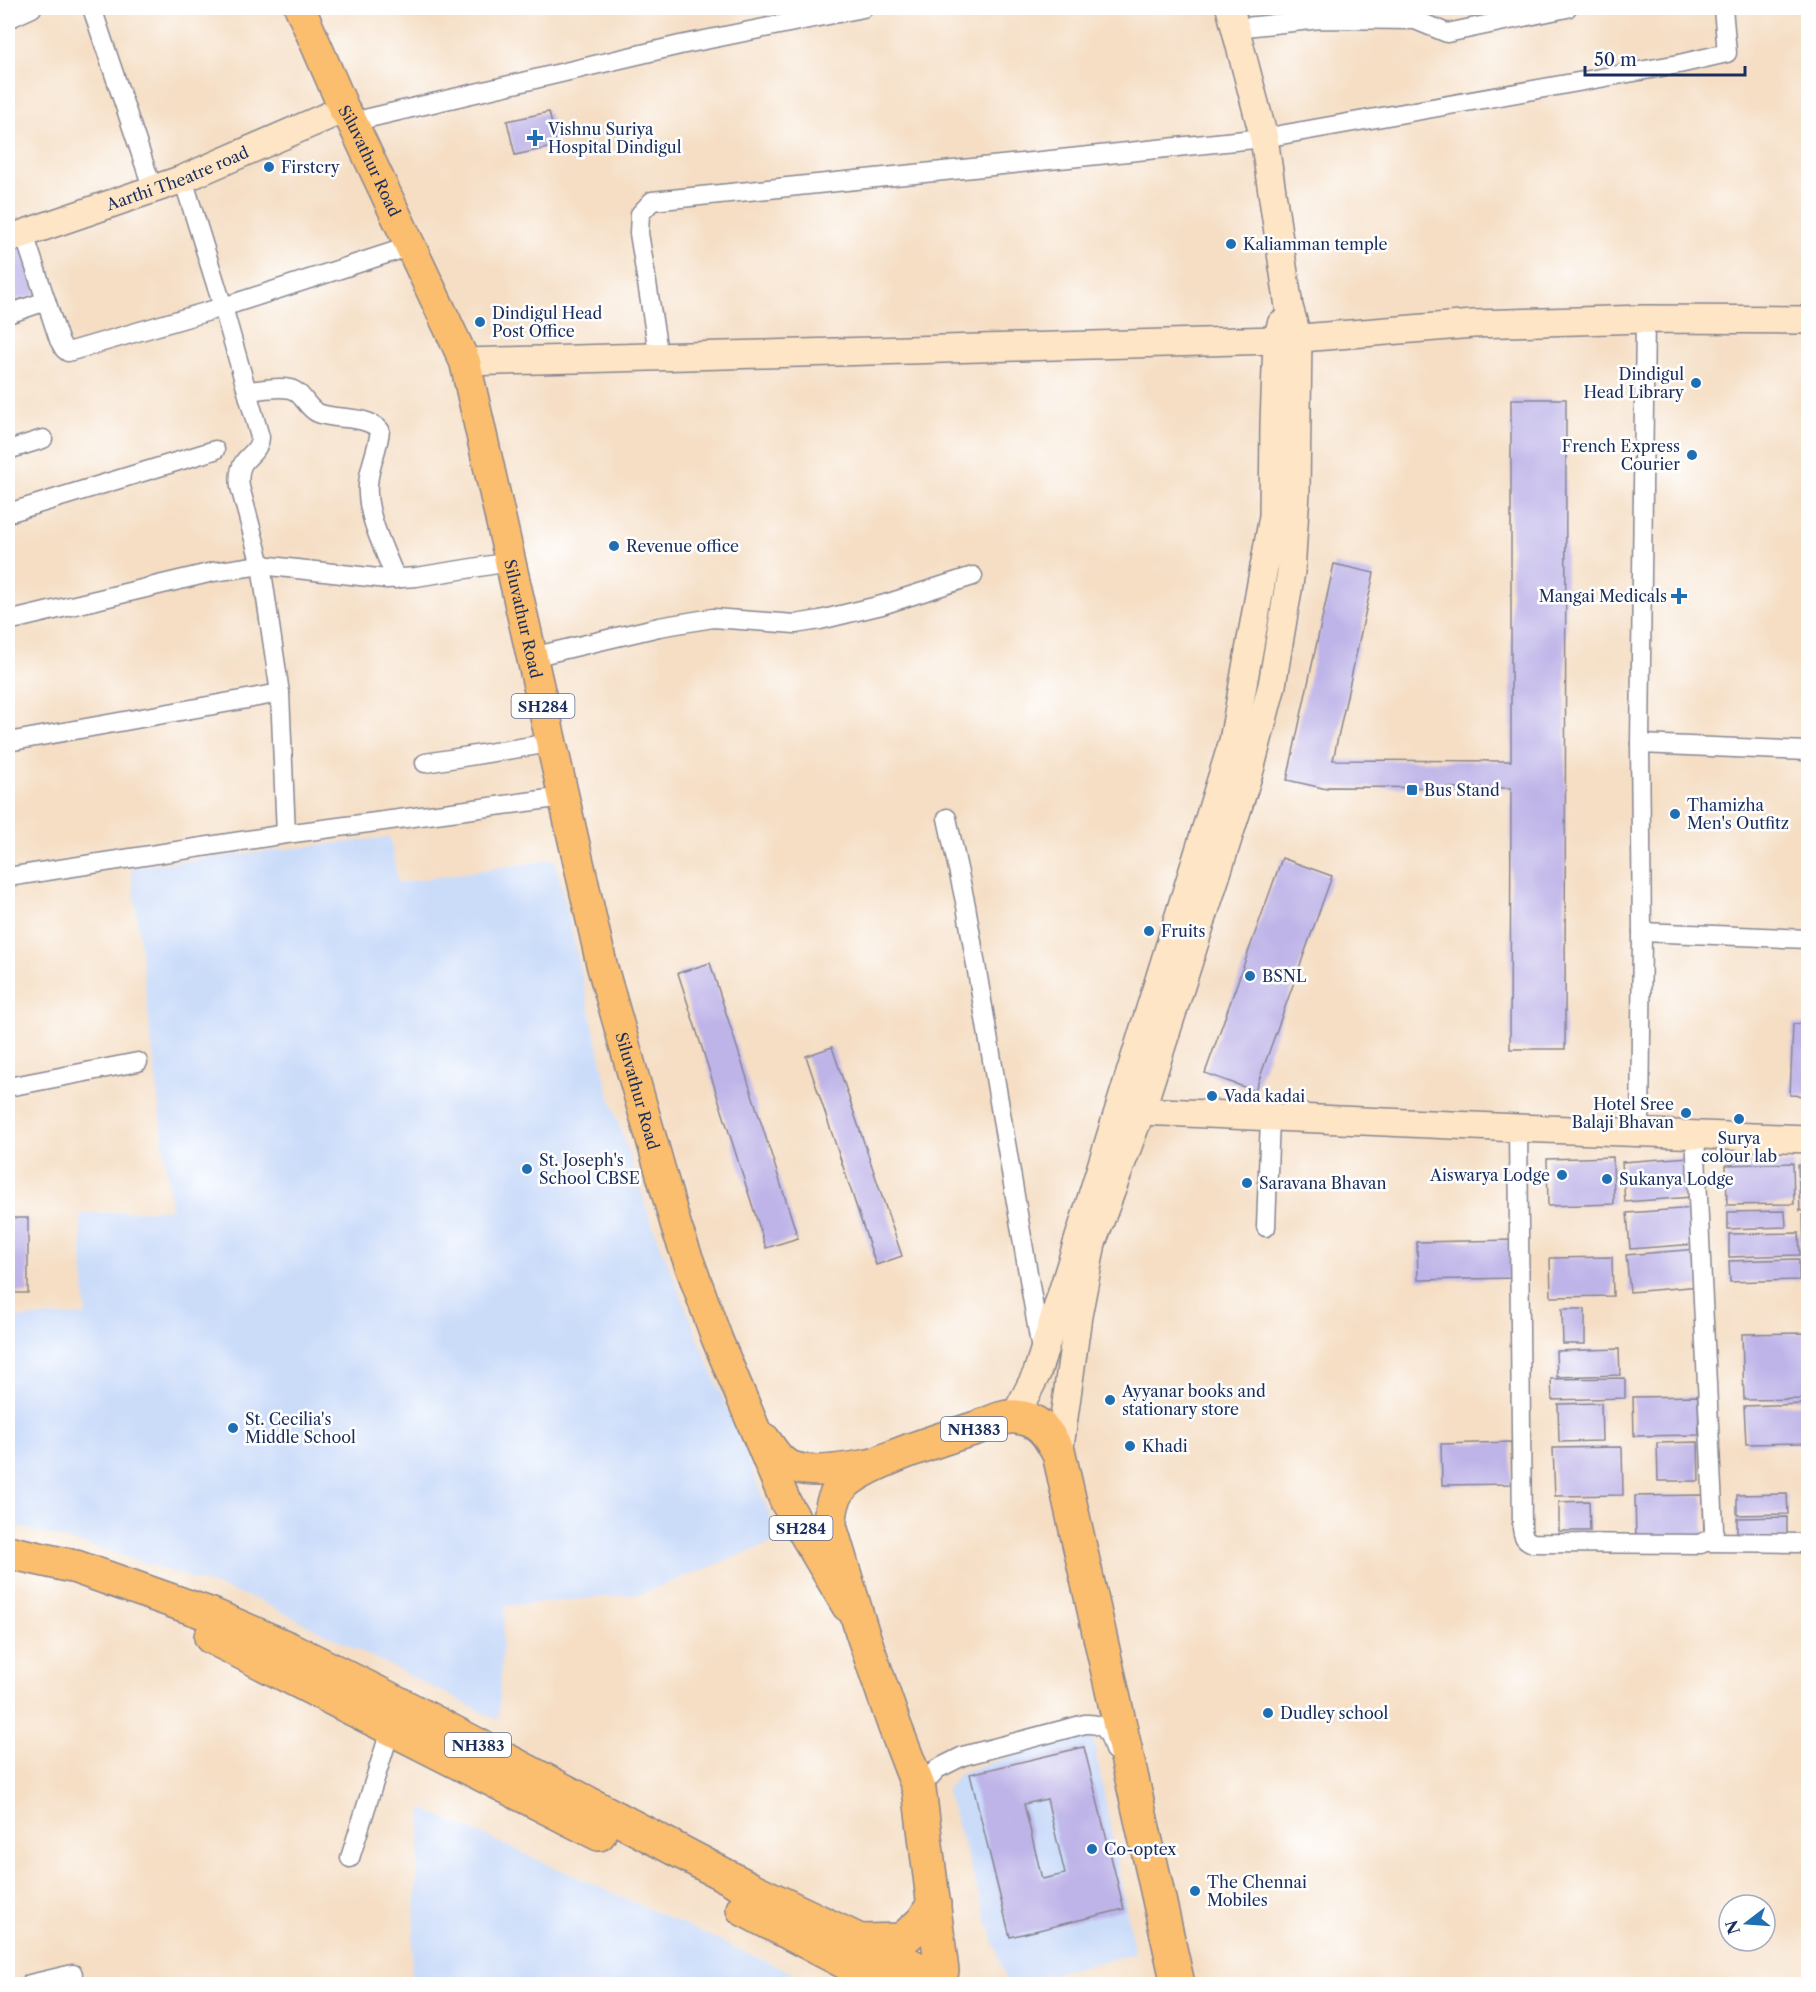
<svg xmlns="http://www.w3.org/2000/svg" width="1816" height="1992" font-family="'Libre Caslon Text',serif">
<rect width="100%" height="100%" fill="#fff"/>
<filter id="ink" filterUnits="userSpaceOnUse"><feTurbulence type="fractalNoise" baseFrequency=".0167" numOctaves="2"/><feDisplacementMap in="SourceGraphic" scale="12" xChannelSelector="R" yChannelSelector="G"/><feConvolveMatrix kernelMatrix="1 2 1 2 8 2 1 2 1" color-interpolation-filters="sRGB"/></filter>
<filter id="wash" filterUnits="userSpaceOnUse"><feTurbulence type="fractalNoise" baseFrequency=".008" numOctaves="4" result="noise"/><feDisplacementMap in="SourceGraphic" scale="24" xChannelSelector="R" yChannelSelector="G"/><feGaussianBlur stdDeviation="1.35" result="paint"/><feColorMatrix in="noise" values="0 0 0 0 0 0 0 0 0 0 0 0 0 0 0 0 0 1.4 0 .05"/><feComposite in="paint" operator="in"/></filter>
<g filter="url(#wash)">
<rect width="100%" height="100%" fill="#f5dec4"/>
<g fill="#cbdcf9">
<polygon points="390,837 398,883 555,859 609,1094 652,1224 780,1540 640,1594 505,1606 498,1720 258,1600 104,1550 8,1524 8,1318 86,1315 80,1214 171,1209 131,867"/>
<polygon points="1078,1735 1093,1738 1135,1954 1007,1984 946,1790 959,1773"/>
<polygon points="422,1808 817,1984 410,1984"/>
</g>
<g id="blocks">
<g fill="#beb4e8" fill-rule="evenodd">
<polygon points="549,112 557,146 515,155 507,121"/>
<polygon points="23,244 37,295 8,303 8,249"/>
<polygon points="1511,399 1566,399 1565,1049 1510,1049 1511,788 1327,787 1327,789 1287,780 1334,564 1374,573 1333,760 1511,761"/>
<polygon points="1282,858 1332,876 1255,1091 1205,1073"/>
<polygon points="710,963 798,1238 766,1248 678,973"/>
<polygon points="1793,1024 1808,1025 1808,1096 1790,1095"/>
<polygon points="832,1047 902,1256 876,1265 806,1056"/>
<polygon points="1613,1157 1614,1204 1548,1206 1547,1159"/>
<polygon points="1689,1157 1692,1197 1625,1202 1622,1162"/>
<polygon points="1793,1163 1794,1204 1727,1205 1726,1165"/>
<polygon points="1798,1165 1808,1165 1808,1210 1800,1211"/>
<polygon points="1694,1208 1696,1244 1630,1249 1627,1213"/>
<polygon points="1785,1211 1786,1227 1728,1229 1728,1212"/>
<polygon points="1803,1215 1808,1215 1808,1250 1804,1250"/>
<rect x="8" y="1218" width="20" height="75"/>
<polygon points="1799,1233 1800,1255 1729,1257 1729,1234"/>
<polygon points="1515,1240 1516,1278 1418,1280 1417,1242"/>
<polygon points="1698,1249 1701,1286 1630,1292 1626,1255"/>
<polygon points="1612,1257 1613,1296 1551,1297 1550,1258"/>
<polygon points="1799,1259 1799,1280 1730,1282 1729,1261"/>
<polygon points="1562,1309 1585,1309 1585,1344 1563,1344"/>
<polygon points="1806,1333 1808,1399 1744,1400 1742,1334"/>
<polygon points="1619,1349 1620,1375 1557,1377 1556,1351"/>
<polygon points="1625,1378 1625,1398 1552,1400 1551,1379"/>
<polygon points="1698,1396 1699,1435 1634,1436 1633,1397"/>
<polygon points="1601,1403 1602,1441 1559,1442 1558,1404"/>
<polygon points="1806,1404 1807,1443 1746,1444 1744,1406"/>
<polygon points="1511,1442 1512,1484 1442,1485 1441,1444"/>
<polygon points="1698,1442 1699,1481 1658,1481 1657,1443"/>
<polygon points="1622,1447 1623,1495 1555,1496 1553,1448"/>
<polygon points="1787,1494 1788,1514 1737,1515 1737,1495"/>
<polygon points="1703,1495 1704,1537 1636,1538 1635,1496"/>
<polygon points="1589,1501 1590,1531 1559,1531 1559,1502"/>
<polygon points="1787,1517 1787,1538 1737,1540 1737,1518"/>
<path d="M1084 1747 1124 1909 1010 1937 970 1774ZM1047 1799 1065 1874 1042 1879 1024 1804Z"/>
</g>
</g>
</g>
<g filter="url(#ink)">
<use href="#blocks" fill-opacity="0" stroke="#888691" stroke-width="1.5"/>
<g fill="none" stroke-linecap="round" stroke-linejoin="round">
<g stroke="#888691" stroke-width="21">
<g id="street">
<polyline points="92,8 153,190"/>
<polyline points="8,19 32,8"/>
<polyline points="1236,28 1321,19 1415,20 1447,33 1567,8"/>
<polyline points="352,122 680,45 863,8"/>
<path d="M183 179 223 307 260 437C259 450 251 453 244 462 239 469 239 479 240 487L261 565 280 693 286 834"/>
<polyline points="24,234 59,340 64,349 68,352 223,307 411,246"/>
<polyline points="8,314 46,301"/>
<polyline points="659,358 639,233 640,214 652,201 1264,138 1679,64 1727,53 1723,8"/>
<path d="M248 391C261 390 277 386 290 389 303 392 306 408 318 413 337 421 364 414 380 430 378 452 366 472 368 494 369 520 386 554 396 579"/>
<polyline points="8,450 43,439"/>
<polyline points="8,513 215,450"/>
<polyline points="8,621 213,572 261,565 387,579 416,577 510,562"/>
<polyline points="532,657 659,627 713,618 795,624 820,620 882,605 973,576"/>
<polyline points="8,742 280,693"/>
<polyline points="1640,744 1808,751"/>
<polyline points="425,763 551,743"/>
<polyline points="947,818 966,906 1041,1350"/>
<polyline points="8,877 286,834 564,797"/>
<polyline points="1642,932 1808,939"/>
<polyline points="8,1087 138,1062"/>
<path d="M1518 1128 1522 1528C1523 1537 1525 1540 1533 1543L1701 1544 1713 1537 1714 1529 1695 1135"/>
<polyline points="1640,1133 1642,932 1640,744 1645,319"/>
<polyline points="1266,1227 1270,1117"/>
<polyline points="1708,1542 1808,1543"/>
<path d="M919 1789 937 1769 963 1756 1085 1724C1105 1723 1109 1731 1114 1750"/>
<polyline points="350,1858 391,1728"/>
<polyline points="30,1984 73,1974"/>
</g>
</g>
<g stroke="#888691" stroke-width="30">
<g id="secondary">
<path id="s1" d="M8 239 183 179 344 109"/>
<polyline points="465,362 1277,340 1473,324 1645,319 1808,320"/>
<polyline points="1141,1111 1518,1128 1808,1139"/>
<polyline points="1015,1416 1037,1373 1233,741 1273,516 1274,424 1277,340 1281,324"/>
<polyline points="1059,1454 1078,1316 1092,1243 1141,1111 1250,770 1272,685 1291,572 1296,492 1298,338 1289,307 1264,138 1230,8"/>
</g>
</g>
<g stroke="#888691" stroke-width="33">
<g id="primary">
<path id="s2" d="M300 8 344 109 352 122 465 362 602 966 677 1229 717 1339 786 1503 847 1606"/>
<path d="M765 1439C769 1445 774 1452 779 1458 800 1480 850 1467 877 1463"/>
</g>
</g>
<g stroke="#888691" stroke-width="36">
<g id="highway">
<polyline points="8,1552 76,1567 212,1615 292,1650 396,1702 751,1889 933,1976"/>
<polyline points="211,1637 599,1834"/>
<polyline points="743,1909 887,1984"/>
<polyline points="862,1941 902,1940 922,1922 934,1904"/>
<path d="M942 1971 919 1789 895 1727 862 1632 830 1526C830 1515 832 1500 839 1490 857 1464 945 1438 976 1428 988 1424 1004 1415 1016 1417 1040 1419 1049 1435 1059 1454L1178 1984"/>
</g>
</g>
<use href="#street" stroke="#fff" stroke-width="18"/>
<use href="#secondary" stroke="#fde5c5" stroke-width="27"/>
<use href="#primary" stroke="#fbbd6e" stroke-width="30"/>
<use href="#highway" stroke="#fbbd6e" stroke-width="33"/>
</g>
</g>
<g fill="#1f6fb2" stroke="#fff" stroke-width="2">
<path d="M532 129h6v6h6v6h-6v6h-6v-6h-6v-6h6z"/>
<circle cx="269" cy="167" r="6"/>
<circle cx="1231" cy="244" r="6"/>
<circle cx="480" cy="322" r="6"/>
<circle cx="1696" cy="383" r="6"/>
<circle cx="1692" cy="455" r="6"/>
<circle cx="614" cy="546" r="6"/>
<path d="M1676 587h6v6h6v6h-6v6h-6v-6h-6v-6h6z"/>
<rect x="1406" y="784" width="12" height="12" rx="3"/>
<circle cx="1675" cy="814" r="6"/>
<circle cx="1149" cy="931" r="6"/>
<circle cx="1250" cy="976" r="6"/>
<circle cx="1212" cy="1096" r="6"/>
<circle cx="1686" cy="1113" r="6"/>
<circle cx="1739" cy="1119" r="6"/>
<circle cx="527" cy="1169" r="6"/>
<circle cx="1562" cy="1175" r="6"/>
<circle cx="1607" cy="1179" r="6"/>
<circle cx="1247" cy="1183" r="6"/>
<circle cx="1110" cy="1400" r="6"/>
<circle cx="233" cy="1428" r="6"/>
<circle cx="1130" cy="1446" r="6"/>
<circle cx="1268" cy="1713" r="6"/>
<circle cx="1092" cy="1849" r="6"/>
<circle cx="1195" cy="1891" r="6"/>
</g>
<g text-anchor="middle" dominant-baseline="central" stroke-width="5" stroke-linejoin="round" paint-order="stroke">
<g fill="#fff" stroke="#5f6d8e" stroke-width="1.5">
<rect x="511.5" y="694" width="63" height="24" rx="4.5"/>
<rect x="941" y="1417" width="66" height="24" rx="4.5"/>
<rect x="769.5" y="1516" width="63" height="24" rx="4.5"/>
<rect x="445" y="1733" width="66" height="24" rx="4.5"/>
</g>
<g font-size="15" font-weight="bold" fill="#1b2f5e">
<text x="543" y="706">SH284</text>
<text x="974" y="1429">NH383</text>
<text x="801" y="1528">SH284</text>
<text x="478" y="1745">NH383</text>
</g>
<g font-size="16" fill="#1b2f5e" stroke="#fff" text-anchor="start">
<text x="548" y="129">Vishnu Suriya<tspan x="548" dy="18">Hospital Dindigul</tspan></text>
<text x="281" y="167">Firstcry</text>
<text x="1243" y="244">Kaliamman temple</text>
<text x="492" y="313">Dindigul Head<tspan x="492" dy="18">Post Office</tspan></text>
<text x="1684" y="374" text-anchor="end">Dindigul<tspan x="1684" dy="18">Head Library</tspan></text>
<text x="1680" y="446" text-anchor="end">French Express<tspan x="1680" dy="18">Courier</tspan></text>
<text x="626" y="546">Revenue office</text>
<text x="1667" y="596" text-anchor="end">Mangai Medicals</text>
<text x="1424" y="790">Bus Stand</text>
<text x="1687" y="805">Thamizha<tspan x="1687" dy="18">Men's Outfitz</tspan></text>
<text x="1161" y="931">Fruits</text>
<text x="1262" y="976">BSNL</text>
<text x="1224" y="1096">Vada kadai</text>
<text x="1674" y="1104" text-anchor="end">Hotel Sree<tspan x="1674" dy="18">Balaji Bhavan</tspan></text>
<text x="1739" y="1138" text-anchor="middle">Surya<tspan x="1739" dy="18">colour lab</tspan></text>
<text x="539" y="1160">St. Joseph's<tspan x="539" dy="18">School CBSE</tspan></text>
<text x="1550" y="1175" text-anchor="end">Aiswarya Lodge</text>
<text x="1619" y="1179">Sukanya Lodge</text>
<text x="1259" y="1183">Saravana Bhavan</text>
<text x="1122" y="1391">Ayyanar books and<tspan x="1122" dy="18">stationary store</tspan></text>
<text x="245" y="1419">St. Cecilia's<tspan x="245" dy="18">Middle School</tspan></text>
<text x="1142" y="1446">Khadi</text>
<text x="1280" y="1713">Dudley school</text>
<text x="1104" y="1849">Co-optex</text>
<text x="1207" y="1882">The Chennai<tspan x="1207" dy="18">Mobiles</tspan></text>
</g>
<g font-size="16" fill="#1b2f5e" stroke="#fff">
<text stroke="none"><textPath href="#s2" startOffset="168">Siluvathur Road</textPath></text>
<text stroke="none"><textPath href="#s1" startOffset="180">Aarthi Theatre road</textPath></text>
<text stroke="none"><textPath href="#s2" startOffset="654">Siluvathur Road</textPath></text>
<text stroke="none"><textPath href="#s2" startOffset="1140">Siluvathur Road</textPath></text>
</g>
</g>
<rect width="1816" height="1992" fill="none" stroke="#fff" stroke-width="30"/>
<g transform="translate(1747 1923) rotate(253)"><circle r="28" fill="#ffffff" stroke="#a4acbf" stroke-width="1.5"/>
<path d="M0-4.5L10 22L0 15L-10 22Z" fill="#1f6fb2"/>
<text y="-9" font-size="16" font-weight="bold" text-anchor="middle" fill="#1b2f5e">N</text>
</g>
<path d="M1585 66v9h160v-9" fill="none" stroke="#1b2f5e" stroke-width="3"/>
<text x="1594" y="66" font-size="18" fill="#1b2f5e" stroke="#ffffff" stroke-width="4.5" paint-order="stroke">50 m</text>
</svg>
